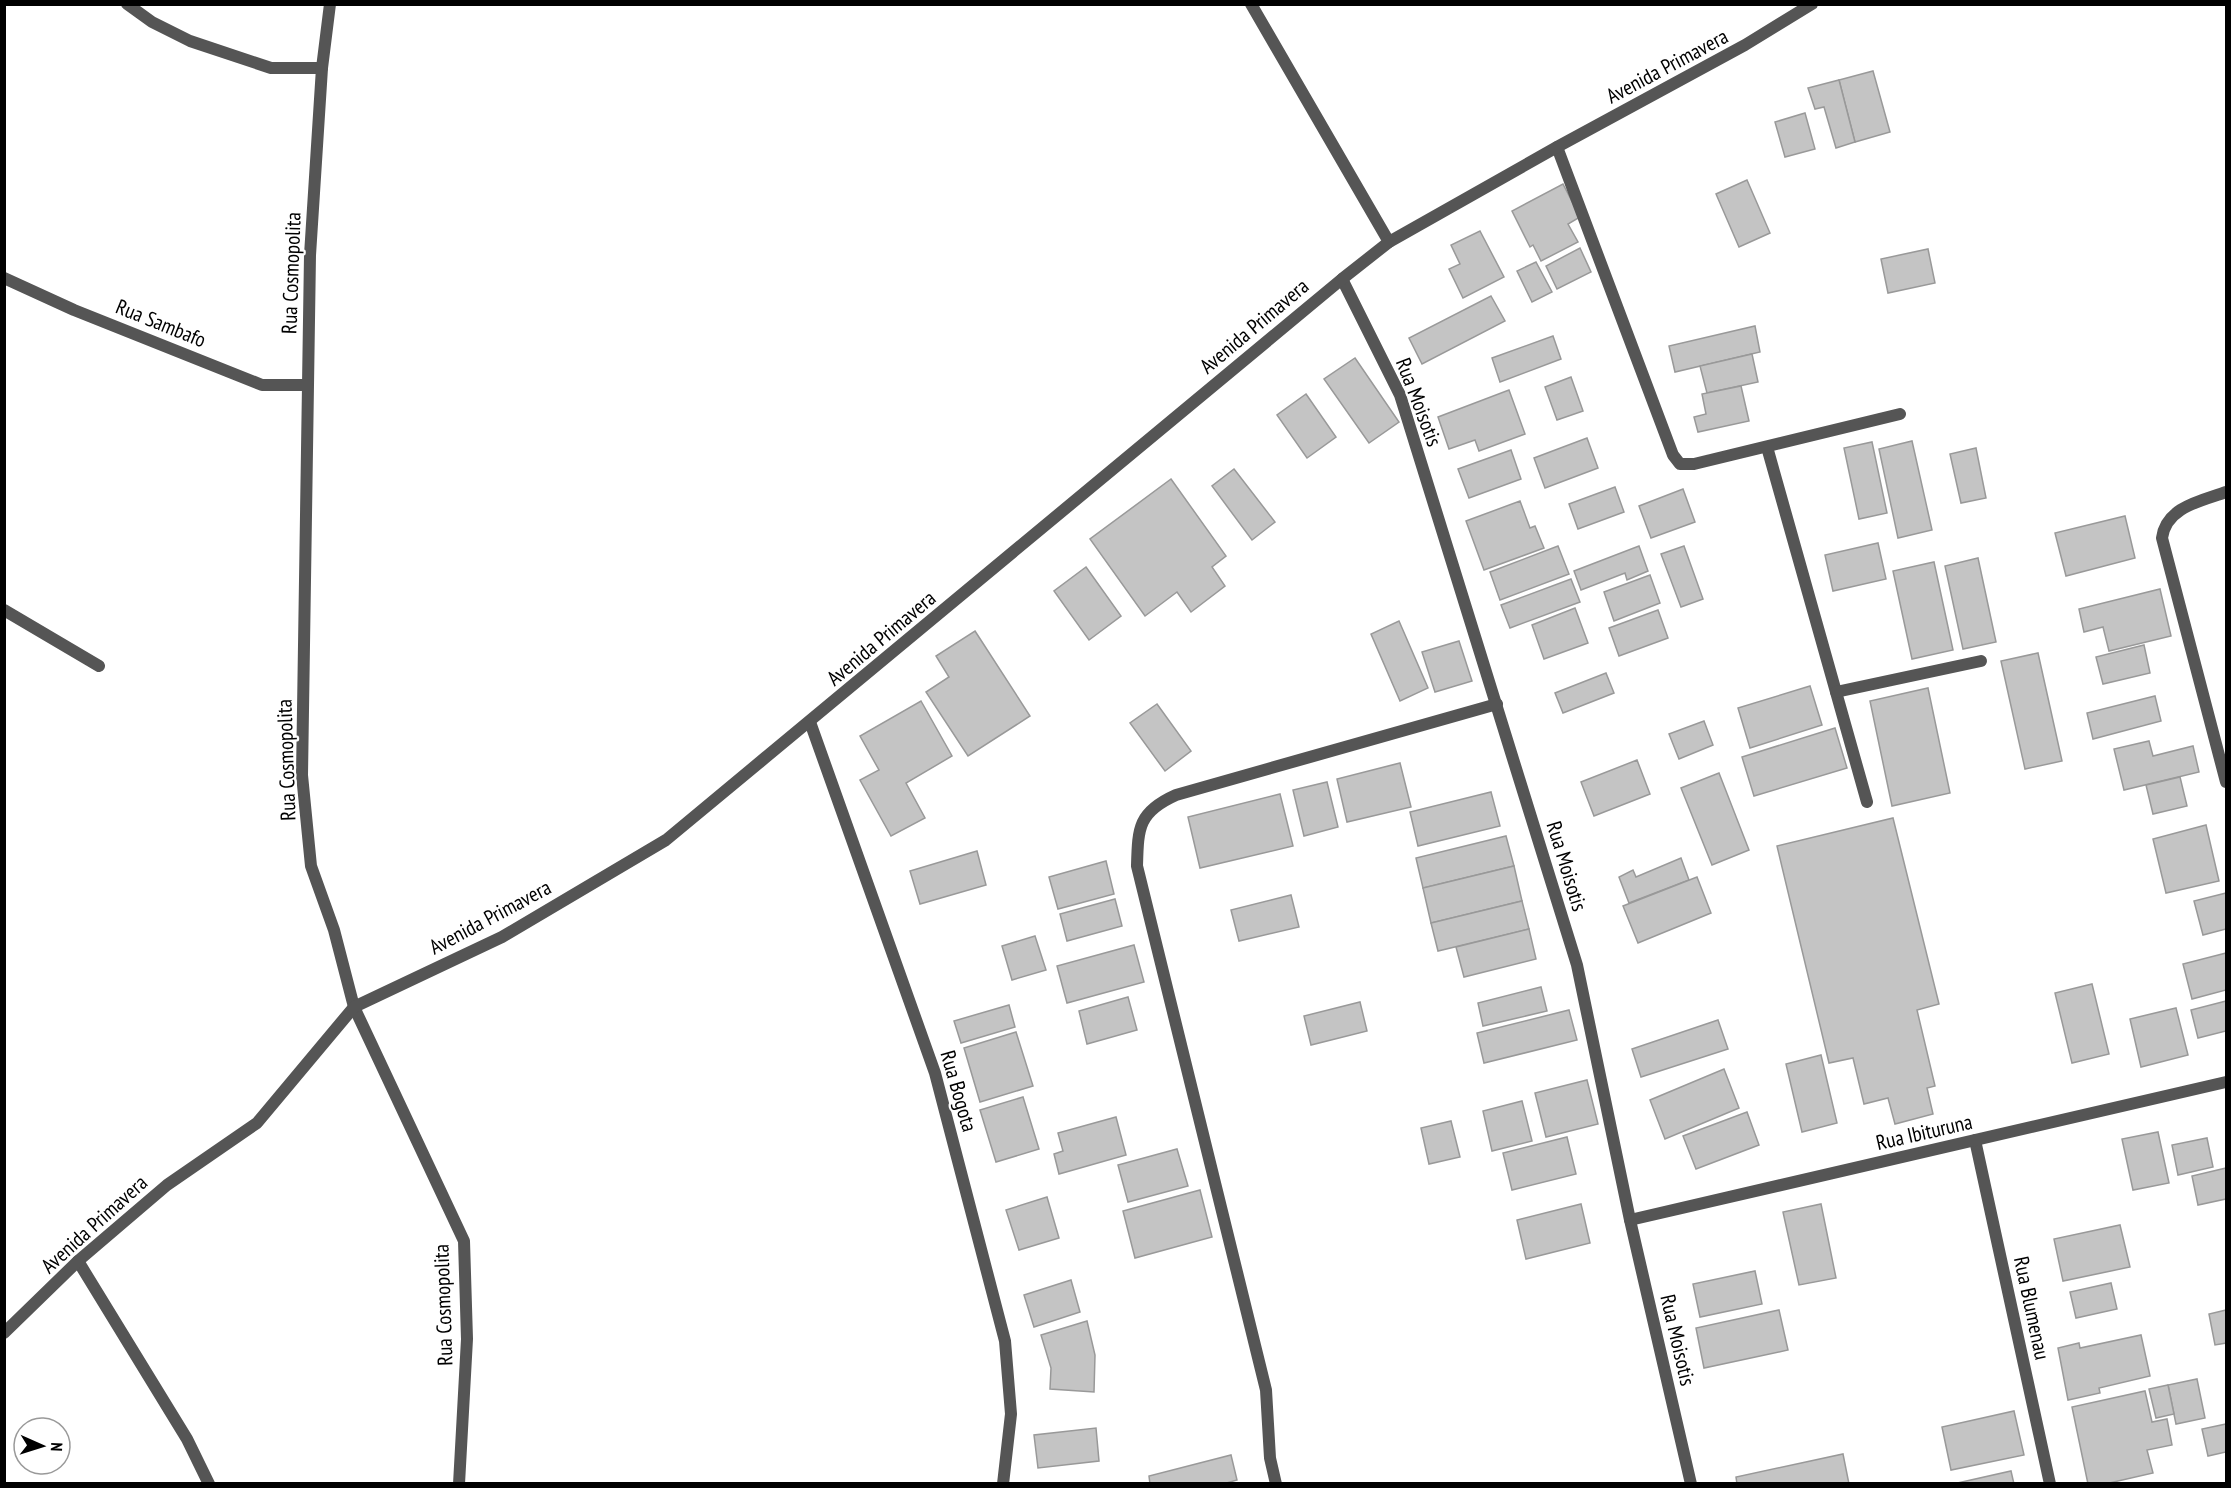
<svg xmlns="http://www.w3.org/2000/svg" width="2231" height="1488" font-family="'PT Sans Narrow',sans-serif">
<rect width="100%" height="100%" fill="#fff"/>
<g fill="#c4c4c4" stroke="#999" stroke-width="1.5">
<polygon points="1873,71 1890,132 1855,142 1839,80"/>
<polygon points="1839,80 1855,142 1836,148 1824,107 1815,109 1808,88"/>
<polygon points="1805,113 1815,149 1785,157 1775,122"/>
<polygon points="1747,180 1770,233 1739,247 1716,194"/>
<polygon points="1563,184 1580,217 1568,224 1578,242 1541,261 1533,245 1530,247 1512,211"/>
<polygon points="1480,231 1504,277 1463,298 1449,269 1460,264 1451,245"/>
<polygon points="1580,248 1591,272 1557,289 1546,266"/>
<polygon points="1928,249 1935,283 1888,293 1881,259"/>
<polygon points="1536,262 1552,292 1532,302 1517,271"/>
<polygon points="1491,296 1505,321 1422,364 1409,338"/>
<polygon points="1755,326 1760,352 1675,372 1669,346"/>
<polygon points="1553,336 1561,359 1500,382 1492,358"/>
<polygon points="1752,354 1758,382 1707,393 1700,366"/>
<polygon points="1355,358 1399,422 1369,443 1324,379"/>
<polygon points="1571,377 1583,411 1557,420 1545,387"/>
<polygon points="1741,386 1749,421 1698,432 1694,417 1706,414 1702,394"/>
<polygon points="1509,390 1525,434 1479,451 1475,440 1449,449 1438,417"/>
<polygon points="1306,394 1336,437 1307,458 1277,415"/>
<polygon points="1587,438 1598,468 1545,488 1534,458"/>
<polygon points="1912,441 1932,530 1898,538 1879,449"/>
<polygon points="1872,442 1887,513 1859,519 1844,448"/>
<polygon points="1976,448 1986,498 1961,503 1950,454"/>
<polygon points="1511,450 1521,479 1469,498 1458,469"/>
<polygon points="1234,469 1275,522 1252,540 1212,486"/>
<polygon points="1171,479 1226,556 1212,567 1225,586 1191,612 1177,592 1145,616 1090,539"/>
<polygon points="1615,487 1624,512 1578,529 1569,504"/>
<polygon points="1683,489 1695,522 1651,538 1639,506"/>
<polygon points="1520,501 1530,528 1535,526 1544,548 1484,570 1466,521"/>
<polygon points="2125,516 2135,558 2066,576 2055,533"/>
<polygon points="1878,543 1886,579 1833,591 1825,555"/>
<polygon points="1558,546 1569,574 1500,600 1490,572"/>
<polygon points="1639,546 1648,571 1627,580 1625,573 1581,590 1574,571"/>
<polygon points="1684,546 1703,599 1681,607 1661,554"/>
<polygon points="1978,558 1996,642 1963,649 1945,566"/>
<polygon points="1934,562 1953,650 1912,659 1893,571"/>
<polygon points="1086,567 1121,616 1089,640 1054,591"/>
<polygon points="1650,575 1660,603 1614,621 1604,592"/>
<polygon points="1571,579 1580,602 1510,628 1501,605"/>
<polygon points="2160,589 2171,636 2109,651 2103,627 2084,632 2079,609"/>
<polygon points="1575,608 1588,643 1544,659 1532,625"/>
<polygon points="1658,610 1668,638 1619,656 1609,628"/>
<polygon points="1399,621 1428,688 1400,701 1371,634"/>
<polygon points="975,631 1030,716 968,756 926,692 949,677 936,656"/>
<polygon points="1459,641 1472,681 1435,692 1422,652"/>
<polygon points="2144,645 2150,673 2103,684 2096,657"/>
<polygon points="2038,653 2062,761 2025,769 2001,661"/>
<polygon points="1606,673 1614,693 1563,713 1555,693"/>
<polygon points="1810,686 1822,725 1750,748 1738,708"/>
<polygon points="1928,688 1950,793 1892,806 1870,701"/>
<polygon points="2155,696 2161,721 2093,739 2087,713"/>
<polygon points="921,701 952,756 906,783 925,818 891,836 860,780 879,770 860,736"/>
<polygon points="1157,704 1191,751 1165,771 1130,723"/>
<polygon points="1704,721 1713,745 1679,759 1669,734"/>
<polygon points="1835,728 1847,768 1754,796 1742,757"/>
<polygon points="2149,741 2153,756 2193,746 2199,772 2124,790 2114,749"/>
<polygon points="1637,760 1650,794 1594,816 1581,782"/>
<polygon points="1400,763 1411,807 1347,822 1337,779"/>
<polygon points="1719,773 1749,850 1712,865 1681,788"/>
<polygon points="2180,777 2187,806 2153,814 2146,785"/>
<polygon points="1327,782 1338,827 1304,836 1293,790"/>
<polygon points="1491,792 1500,826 1418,846 1410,812"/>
<polygon points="1280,794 1293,846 1200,868 1188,817"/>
<polygon points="1893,818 1939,1004 1917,1010 1935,1086 1927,1088 1933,1114 1895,1124 1888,1098 1864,1104 1853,1058 1829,1063 1777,846"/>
<polygon points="2206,825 2219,881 2166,893 2153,839"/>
<polygon points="1506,836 1514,866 1423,888 1416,858"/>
<polygon points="977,851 986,885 920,904 910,871"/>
<polygon points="1681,858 1689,880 1629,903 1619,877 1633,870 1636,877"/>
<polygon points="1106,861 1114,894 1058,909 1049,877"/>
<polygon points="1514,866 1522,901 1431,923 1423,888"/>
<polygon points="1697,877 1711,913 1638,943 1623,906"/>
<polygon points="2226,893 2226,929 2203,935 2194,901"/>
<polygon points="1291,895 1299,927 1239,941 1231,910"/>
<polygon points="1115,899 1122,926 1067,941 1060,914"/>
<polygon points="1522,901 1529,929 1438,951 1431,923"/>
<polygon points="1529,929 1536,959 1464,977 1456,947"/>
<polygon points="1035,936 1046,970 1012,980 1002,946"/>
<polygon points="1134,945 1144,982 1067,1003 1057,966"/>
<polygon points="2226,953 2226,990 2192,999 2183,964"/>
<polygon points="2092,984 2109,1054 2072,1063 2055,993"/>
<polygon points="1541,987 1547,1011 1483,1026 1478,1003"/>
<polygon points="1128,997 1137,1030 1087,1044 1079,1011"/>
<polygon points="2226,1001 2226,1031 2198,1038 2191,1010"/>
<polygon points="1360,1002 1367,1031 1311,1045 1304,1016"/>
<polygon points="1009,1005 1015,1027 961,1043 954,1021"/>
<polygon points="2176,1008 2188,1055 2141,1067 2130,1019"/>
<polygon points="1569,1010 1577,1040 1484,1063 1477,1033"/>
<polygon points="1718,1020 1728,1049 1641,1077 1632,1049"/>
<polygon points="1016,1032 1033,1086 980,1102 964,1048"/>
<polygon points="1821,1055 1837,1123 1802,1132 1786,1064"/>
<polygon points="1724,1069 1739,1108 1665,1139 1650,1100"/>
<polygon points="1587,1080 1598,1124 1546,1137 1535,1093"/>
<polygon points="1023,1097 1039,1149 996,1162 980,1110"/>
<polygon points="1522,1101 1532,1141 1492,1151 1483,1111"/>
<polygon points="1747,1112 1759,1145 1696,1169 1683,1136"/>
<polygon points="1116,1117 1126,1155 1059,1174 1054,1154 1063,1151 1058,1133"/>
<polygon points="1451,1121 1460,1157 1429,1164 1421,1128"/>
<polygon points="2158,1132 2169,1183 2133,1190 2122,1139"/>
<polygon points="1567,1137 1576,1174 1512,1190 1503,1153"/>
<polygon points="2207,1138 2213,1167 2178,1175 2172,1145"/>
<polygon points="1177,1149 1188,1186 1128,1202 1118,1165"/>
<polygon points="2226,1168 2226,1201 2226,1199 2198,1205 2192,1176"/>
<polygon points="1200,1190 1212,1237 1135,1258 1123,1211"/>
<polygon points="1047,1197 1059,1238 1019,1250 1006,1210"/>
<polygon points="1581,1204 1590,1243 1526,1259 1517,1220"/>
<polygon points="1821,1204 1836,1278 1799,1285 1783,1212"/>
<polygon points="2120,1225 2130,1267 2063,1281 2054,1239"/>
<polygon points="1755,1271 1762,1304 1700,1317 1693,1284"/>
<polygon points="1071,1280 1080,1312 1034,1327 1024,1295"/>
<polygon points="2111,1283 2117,1309 2076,1318 2070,1292"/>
<polygon points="1779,1310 1788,1350 1704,1368 1696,1328"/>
<polygon points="2226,1310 2226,1343 2215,1345 2209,1314"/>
<polygon points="1087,1321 1095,1355 1094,1392 1050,1389 1051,1368 1041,1335"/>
<polygon points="2141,1335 2150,1376 2099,1388 2100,1393 2068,1400 2058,1348 2079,1343 2080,1348"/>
<polygon points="2197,1379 2205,1418 2176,1424 2168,1385"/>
<polygon points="2168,1385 2174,1414 2156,1418 2149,1389"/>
<polygon points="2145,1391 2152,1422 2167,1419 2172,1445 2147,1450 2153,1473 2105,1484 2088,1484 2072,1407"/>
<polygon points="2014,1411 2024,1455 1951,1470 1942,1427"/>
<polygon points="2226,1424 2226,1452 2208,1456 2202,1429"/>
<polygon points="1096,1428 1099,1461 1038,1468 1034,1435"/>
<polygon points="1843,1454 1849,1484 1737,1484 1736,1477"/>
<polygon points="1231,1455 1237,1480 1223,1484 1150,1484 1149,1476"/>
<polygon points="2011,1471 2014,1484 1953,1484"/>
</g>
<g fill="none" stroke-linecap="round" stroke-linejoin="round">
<g stroke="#555" stroke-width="12">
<polyline points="1251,4 1389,242"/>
<polyline points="1767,447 1867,802"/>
<polyline points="1836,692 1981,661"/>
</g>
<g stroke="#555" stroke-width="12">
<polyline points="127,4 152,22 190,41 271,68 322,68"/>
<polyline points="330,4 322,68 310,255 302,775 311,866 334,930 354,1007 464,1241 467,1339 459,1484"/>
<polyline points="1557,147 1673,455 1680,464 1694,464 1900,414"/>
<polyline points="4,278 74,310 262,385 307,385"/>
<polyline points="1342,279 1400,395 1577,965 1630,1220 1691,1484"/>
<path d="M2226 492C2201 501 2166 507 2162 538L2226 782"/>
<polyline points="4,610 99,666"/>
<polyline points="810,722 935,1073 1005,1341 1011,1414 1003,1484"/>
<polyline points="1975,1140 2050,1484"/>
<polyline points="1630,1220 2226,1082"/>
<polyline points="78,1261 187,1439 209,1484"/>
<path d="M1276 1484 1270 1458 1266 1390 1137 866C1138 828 1138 812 1176 795L1497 704"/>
</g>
<polyline stroke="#555" stroke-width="12" points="4,1333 78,1261 167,1185 257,1123 354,1007 502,937 666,840 1342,279 1389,242 1557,147 1745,45 1812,4"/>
</g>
<g text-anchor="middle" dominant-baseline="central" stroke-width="4.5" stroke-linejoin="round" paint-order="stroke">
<g font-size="21" fill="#000" stroke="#fff">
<text transform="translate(1667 66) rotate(-28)">Avenida Primavera</text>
<text transform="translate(291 273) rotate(-88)">Rua Cosmopolita</text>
<text transform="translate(161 323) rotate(22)">Rua Sambafo</text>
<text transform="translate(1254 326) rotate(-40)">Avenida Primavera</text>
<text transform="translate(1419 402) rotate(69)">Rua Moisotis</text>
<text transform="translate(881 638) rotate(-40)">Avenida Primavera</text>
<text transform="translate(286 760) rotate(-92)">Rua Cosmopolita</text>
<text transform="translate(1567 866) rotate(73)">Rua Moisotis</text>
<text transform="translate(490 917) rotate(-28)">Avenida Primavera</text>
<text transform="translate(959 1091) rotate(74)">Rua Bogota</text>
<text transform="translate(1924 1132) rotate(-13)">Rua Ibituruna</text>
<text transform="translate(94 1224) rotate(-42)">Avenida Primavera</text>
<text transform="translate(443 1305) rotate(-92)">Rua Cosmopolita</text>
<text transform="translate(2032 1308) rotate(78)">Rua Blumenau</text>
<text transform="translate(1678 1340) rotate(77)">Rua Moisotis</text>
</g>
</g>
<rect width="2231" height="1488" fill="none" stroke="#000000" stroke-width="12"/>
<g transform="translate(42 1446) rotate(93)"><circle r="28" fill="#ffffff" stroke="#999999" stroke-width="1.5"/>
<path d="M0-4.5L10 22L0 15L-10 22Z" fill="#000000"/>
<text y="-9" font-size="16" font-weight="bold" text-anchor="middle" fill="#000000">N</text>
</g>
</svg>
